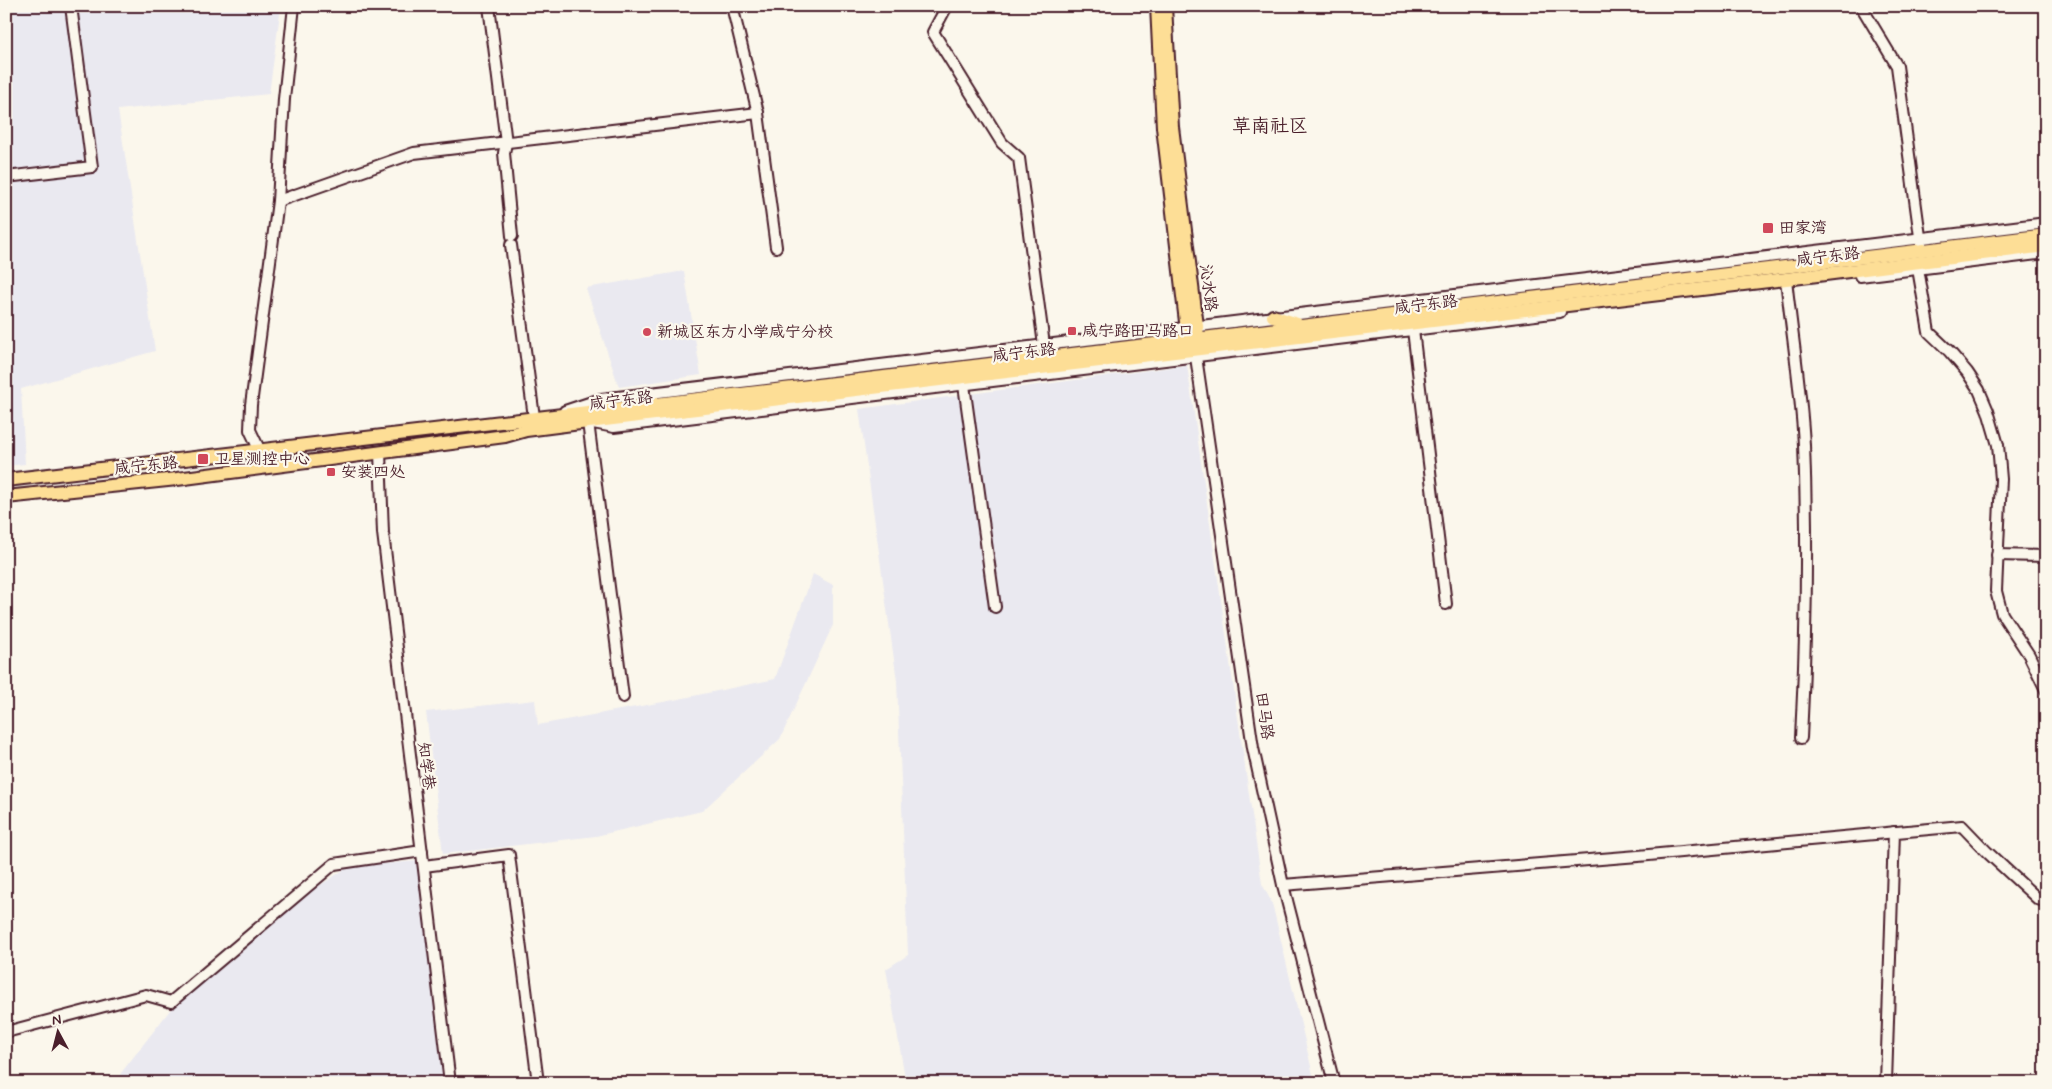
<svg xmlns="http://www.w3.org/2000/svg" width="2052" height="1089" font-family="Mynerve,'LXGW WenKai TC',sans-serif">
<rect width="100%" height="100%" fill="#fbf7ec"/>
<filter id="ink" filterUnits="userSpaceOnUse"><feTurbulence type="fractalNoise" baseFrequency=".02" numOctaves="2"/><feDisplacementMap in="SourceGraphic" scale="10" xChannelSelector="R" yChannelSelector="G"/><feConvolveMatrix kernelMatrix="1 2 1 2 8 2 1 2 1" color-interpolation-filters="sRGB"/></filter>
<g filter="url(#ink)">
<g fill="#eae9f0">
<polygon points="6,6 281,6 269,94 118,110 155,351 21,389 25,464 6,466"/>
<polygon points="684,271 701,375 619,387 586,288"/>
<polygon points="1187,365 1262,884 1272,903 1315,1083 906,1083 886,969 908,955 897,681 859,409"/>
<polygon points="813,574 833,585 833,625 780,739 702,811 596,836 443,854 426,712 535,700 538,725 674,700 775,679"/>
<polygon points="417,861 443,1083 117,1083 121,1073 181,996 282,910 348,867"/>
</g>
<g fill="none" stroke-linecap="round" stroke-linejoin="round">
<g stroke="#4a1f2b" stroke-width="14">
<g id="minor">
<polyline points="489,6 506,143 504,153 512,236"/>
<polyline points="732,6 758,113 776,247"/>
<polyline points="947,6 933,32 1002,143 1019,158 1044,345"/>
<polyline points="1861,6 1897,66 1921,244"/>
<polyline points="6,177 92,167 71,6"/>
<polyline points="278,201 414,153 758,113"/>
<polyline points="511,245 534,417"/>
<polyline points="1917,263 1929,332 1949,351 1967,372 1979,390 1988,411 1998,445 2001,479 1996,591 2002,614 2029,655 2046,690"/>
<polyline points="1860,276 2046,253"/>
<path d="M1786 279C1792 335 1801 389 1804 445 1808 543 1806 641 1801 738"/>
<polyline points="1413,330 1446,604"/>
<polyline points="1195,350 1253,748 1283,885 1334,1083"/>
<polyline points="964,385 995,607"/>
<polyline points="565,411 601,399 2046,223"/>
<polyline points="260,451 250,430 251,405 278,201 284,99 294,6"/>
<polyline points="380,452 383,533 450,1083"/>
<polyline points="1997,555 2046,556"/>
<polyline points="623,697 588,422 614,427 1560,312"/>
<polyline points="424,866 509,855 538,1083"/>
<polyline points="1283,885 1638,856 1962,826 1987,852 2038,899 2046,902"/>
<polyline points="6,1032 146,995 171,1002 334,864 422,851"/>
<polyline points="1886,1083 1894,832"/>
</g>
</g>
<g stroke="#4a1f2b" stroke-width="16">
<g id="major">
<polyline points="1157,6 1163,127 1188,339 1192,345"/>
<polyline points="1165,6 1172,127 1197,326 1198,339 1196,346"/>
<polyline points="1273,316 1297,324"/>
<polyline points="6,480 835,383 2046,235"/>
<polyline points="6,497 177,479 505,436 526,430 588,422 1786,279 2046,246"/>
</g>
</g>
<use href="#minor" stroke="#fbf7ec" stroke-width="10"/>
<use href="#major" stroke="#fdde96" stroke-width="12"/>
</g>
</g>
<g fill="#d1495b" stroke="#fbf7ec" stroke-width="2">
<rect x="1762" y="222" width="12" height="12" rx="2.5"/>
<rect x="1067" y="326" width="10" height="10" rx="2.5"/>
<circle cx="647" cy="332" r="5"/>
<rect x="197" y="453" width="12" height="12" rx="2.5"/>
<rect x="326" y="467" width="10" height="10" rx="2.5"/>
</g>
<g text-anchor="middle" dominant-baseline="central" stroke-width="4.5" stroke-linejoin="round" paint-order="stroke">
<g font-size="16" fill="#4a1f2b" stroke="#fbf7ec" text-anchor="start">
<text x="1779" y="228">田家湾</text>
<text x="1082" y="331">咸宁路田马路口</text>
<text x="657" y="332">新城区东方小学咸宁分校</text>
<text x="214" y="459">卫星测控中心</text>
<text x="341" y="472">安装四处</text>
</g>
<g font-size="16" fill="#4a1f2b" stroke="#fbf7ec">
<text transform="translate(1828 257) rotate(-7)">咸宁东路</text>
<text transform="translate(1208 288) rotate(83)">沁水路</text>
<text transform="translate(1426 305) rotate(-7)">咸宁东路</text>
<text transform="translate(1024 353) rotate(-7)">咸宁东路</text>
<text transform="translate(621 401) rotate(-7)">咸宁东路</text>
<text transform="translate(146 466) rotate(-6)">咸宁东路</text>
<text transform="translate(1264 716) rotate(82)">田马路</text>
<text transform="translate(426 766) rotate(83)">知学巷</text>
</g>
<g font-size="19" fill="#4a1f2b" stroke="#fbf7ec">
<text x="1270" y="126">草南社区</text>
</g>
</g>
<rect width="2052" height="1089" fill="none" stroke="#fbf7ec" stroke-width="25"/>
<rect x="12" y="12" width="2027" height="1064" fill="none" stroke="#4a1f2b" stroke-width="2" filter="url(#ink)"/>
<g transform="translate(58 1032) rotate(353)" stroke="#fbf7ec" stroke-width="4" paint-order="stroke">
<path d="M0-4L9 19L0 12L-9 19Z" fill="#4a1f2b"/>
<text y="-8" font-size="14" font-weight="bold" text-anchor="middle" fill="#4a1f2b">N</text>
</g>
</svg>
